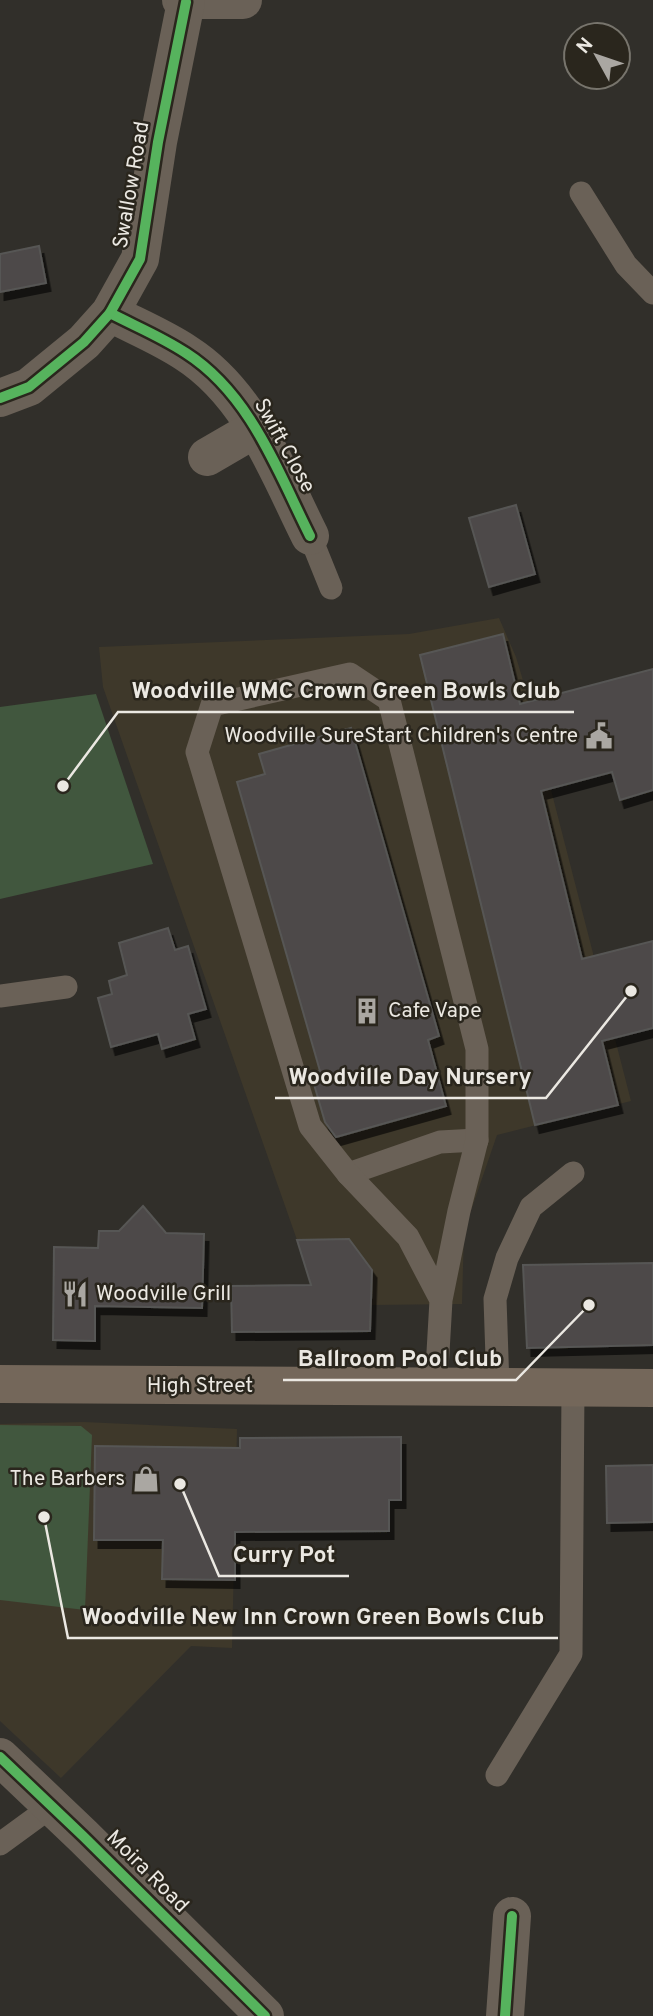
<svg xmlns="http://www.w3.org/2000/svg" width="653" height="2016" font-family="Overpass,sans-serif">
<defs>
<filter id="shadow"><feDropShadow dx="4.5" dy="8" stdDeviation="0" flood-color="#0009"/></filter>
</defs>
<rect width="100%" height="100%" fill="#312f2a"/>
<g fill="#3e382a">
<polygon points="499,618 516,657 522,677 631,1101 497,1135 464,1231 462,1304 371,1305 372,1270 349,1239 297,1240 103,687 99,647 409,634"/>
<polygon points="84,1422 237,1429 232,1648 191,1646 61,1778 0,1721 0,1424"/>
</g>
<g fill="#41573e">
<polygon points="96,694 153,864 0,899 0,707"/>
<polygon points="0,1425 81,1426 92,1435 85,1610 0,1600"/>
</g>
<g fill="#4d4a4a" stroke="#575654" stroke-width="2" filter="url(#shadow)">
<polygon points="39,246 46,283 0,292 0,254"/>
<polygon points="516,505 535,574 489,587 469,518"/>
<polygon points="503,634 520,704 653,669 653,790 620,800 612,772 541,791 582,959 653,941 653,1028 602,1041 618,1105 535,1125 420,655"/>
<polygon points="351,728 439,1036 428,1040 446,1106 336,1137 325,1122 311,1074 320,1071 237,782 265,774 259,754"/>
<polygon points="168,928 175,950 188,946 206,1009 188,1014 195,1039 162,1049 158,1034 111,1047 98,998 112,994 109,981 127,975 119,943"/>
<polygon points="143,1206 166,1233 204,1234 202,1308 95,1306 95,1341 53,1340 54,1247 98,1248 99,1231 119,1231"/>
<polygon points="349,1239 372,1270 370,1331 232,1332 231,1286 311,1285 297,1240"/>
<polygon points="653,1263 653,1345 527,1348 523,1265"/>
<polygon points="401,1437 401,1500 389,1500 389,1531 235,1532 235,1580 162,1579 163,1540 94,1540 95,1446 240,1448 240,1438"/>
<polygon points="653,1465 653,1522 607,1523 606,1466"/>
</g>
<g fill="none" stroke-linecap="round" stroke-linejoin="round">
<g stroke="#6a6157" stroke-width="23">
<polyline points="581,193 626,265 653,293"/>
<polyline points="310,536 331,588"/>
<polyline points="0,996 66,987"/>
<polyline points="348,1174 440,1142 477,1140"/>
<polyline points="436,1387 441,1300 459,1211 477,1140 477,1049 389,700 350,674 212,705 197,752 310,1126 348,1174 408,1237 441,1300"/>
<polyline points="498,1387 495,1299 507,1258 531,1207 573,1173"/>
<polyline points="497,1775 571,1654 573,1388"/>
<polyline points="0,1844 52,1806"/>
</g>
<g stroke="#6a6157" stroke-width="38">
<polyline points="181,0 243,0"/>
<path d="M110 313C135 326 162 337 186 353 250 394 277 470 310 536"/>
<polyline points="0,398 29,387 84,342 110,313 140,259 158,142 186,2"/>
<polyline points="207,457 257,428"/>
<polyline points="505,2016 512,1916"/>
</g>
<polyline stroke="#6a6157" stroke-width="38" points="0,1757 83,1836 265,2016"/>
<polyline stroke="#74675a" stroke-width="38" points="0,1384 653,1388"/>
<g stroke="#2a261d" stroke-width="15">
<g id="cycleway">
<path d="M110 313C135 326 162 337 186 353 250 394 277 470 310 536"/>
<polyline points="0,398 29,387 84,342 110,313 140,259 158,142 186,2"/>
<polyline points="0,1757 83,1836 265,2016"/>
<polyline points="505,2016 512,1916"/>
</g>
</g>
<use href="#cycleway" stroke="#56b35d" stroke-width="10"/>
</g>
<defs>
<g id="civic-bare" transform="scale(2.1)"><path d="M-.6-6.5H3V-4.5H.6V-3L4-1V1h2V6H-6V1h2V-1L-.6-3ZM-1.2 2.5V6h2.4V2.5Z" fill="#aaa7a2" stroke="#2a261d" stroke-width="2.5" paint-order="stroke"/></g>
<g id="building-bare" transform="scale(2.1)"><path d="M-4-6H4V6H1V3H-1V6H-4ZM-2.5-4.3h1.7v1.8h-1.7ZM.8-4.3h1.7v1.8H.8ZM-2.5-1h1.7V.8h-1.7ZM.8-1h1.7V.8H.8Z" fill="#aaa7a2" stroke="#2a261d" stroke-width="2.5" paint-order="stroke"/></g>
<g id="restaurant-bare" transform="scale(2.1)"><path d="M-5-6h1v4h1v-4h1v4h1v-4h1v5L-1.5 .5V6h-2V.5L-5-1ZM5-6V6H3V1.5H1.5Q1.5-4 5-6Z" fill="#aaa7a2" stroke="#2a261d" stroke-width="2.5" paint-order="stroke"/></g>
<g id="shop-bare" transform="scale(2.1)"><path d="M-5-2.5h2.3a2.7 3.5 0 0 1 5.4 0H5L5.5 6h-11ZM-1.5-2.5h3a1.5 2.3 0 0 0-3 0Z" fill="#aaa7a2" stroke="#2a261d" stroke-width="2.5" paint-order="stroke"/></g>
</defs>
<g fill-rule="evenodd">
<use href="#civic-bare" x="599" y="736"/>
<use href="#building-bare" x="367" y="1011"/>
<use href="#restaurant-bare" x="75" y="1294"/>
<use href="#shop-bare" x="146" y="1479"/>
</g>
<g text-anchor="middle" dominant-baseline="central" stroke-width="5" stroke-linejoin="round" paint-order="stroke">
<g font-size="21" fill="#ebe8e2" stroke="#2a261d">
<text transform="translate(132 185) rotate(-80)">Swallow Road</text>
<text transform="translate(284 446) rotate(61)">Swift Close</text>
<text x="200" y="1386">High Street</text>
<text transform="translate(147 1872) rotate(45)">Moira Road</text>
</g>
<g font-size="21" fill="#ebe8e2" stroke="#2a261d" text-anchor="end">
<text x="578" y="736">Woodville SureStart Children's Centre</text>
<text x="388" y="1011" text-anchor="start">Cafe Vape</text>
<text x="96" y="1294" text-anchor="start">Woodville Grill</text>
<text x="125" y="1479">The Barbers</text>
</g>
</g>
<path fill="none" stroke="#ebe8e2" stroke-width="2.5" d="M63 786L118 712H574M631 991L546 1098H275M589 1305L516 1380H283M180 1484L219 1576H349M44 1517L68 1638H558"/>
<g fill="#ebe8e2" stroke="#2a261d" stroke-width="2.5">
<circle cx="63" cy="786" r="7"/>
<circle cx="631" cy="991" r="7"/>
<circle cx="589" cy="1305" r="7"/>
<circle cx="180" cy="1484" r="7"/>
<circle cx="44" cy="1517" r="7"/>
</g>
<g font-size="23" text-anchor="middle" font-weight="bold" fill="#ebe8e2" stroke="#2a261d" stroke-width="5" stroke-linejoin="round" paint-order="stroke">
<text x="346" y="698">Woodville WMC Crown Green Bowls Club</text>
<text x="410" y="1084">Woodville Day Nursery</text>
<text x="400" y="1366">Ballroom Pool Club</text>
<text x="284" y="1562">Curry Pot</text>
<text x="313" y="1624">Woodville New Inn Crown Green Bowls Club</text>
</g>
<g transform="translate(597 56) rotate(310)"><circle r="33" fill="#2a261d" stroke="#77746c" stroke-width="2"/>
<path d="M0-5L12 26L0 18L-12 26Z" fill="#aaa7a2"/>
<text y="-10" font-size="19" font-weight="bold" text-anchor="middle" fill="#ebe8e2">N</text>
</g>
</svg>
